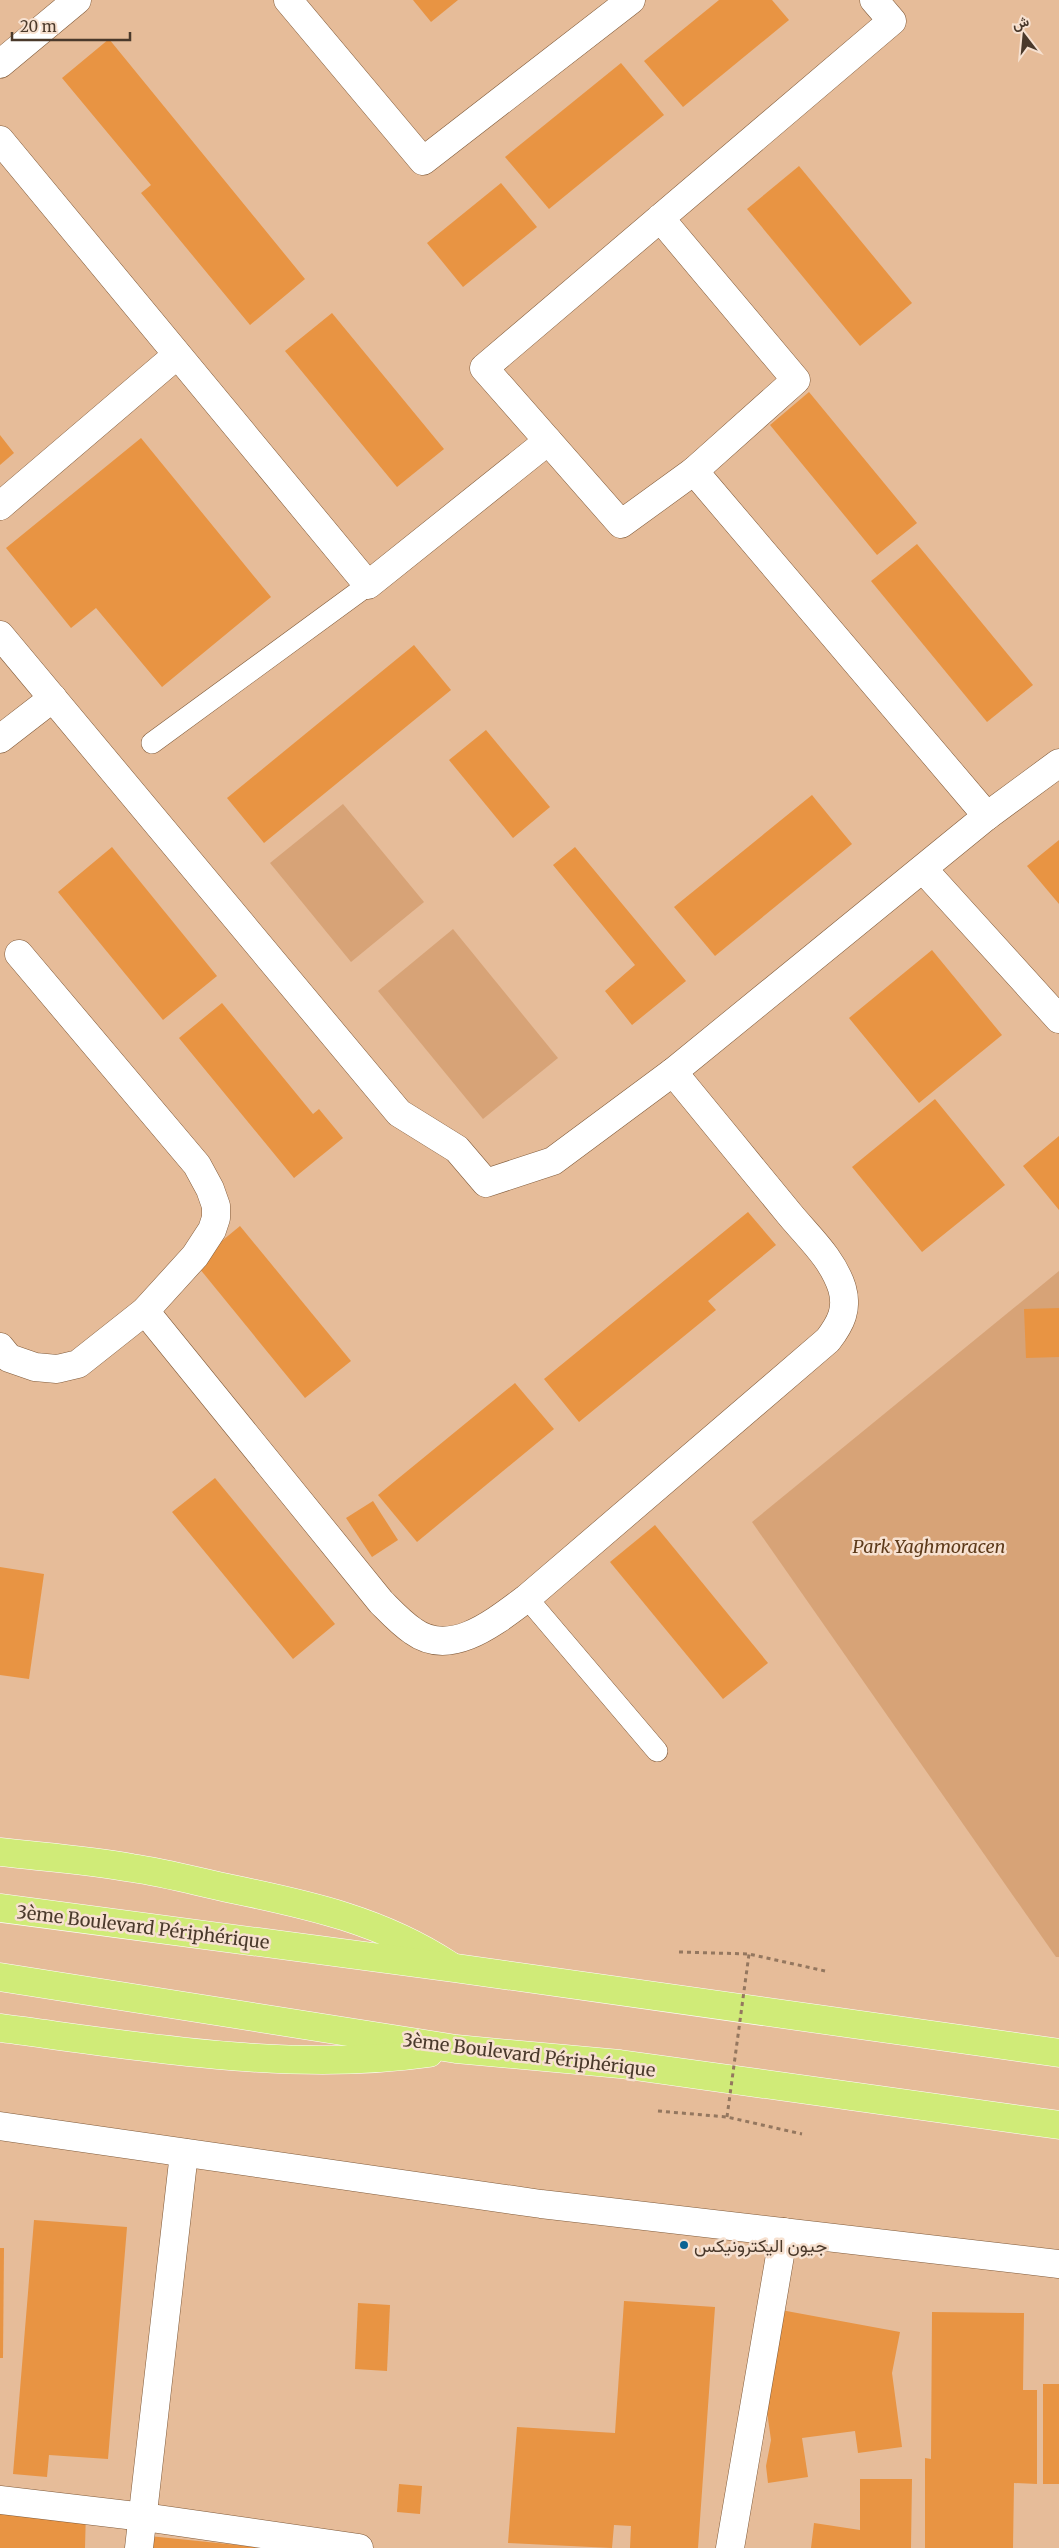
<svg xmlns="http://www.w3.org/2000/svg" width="1059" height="2548" font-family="Merriweather,Vazirmatn,serif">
<rect width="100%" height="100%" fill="#e6bc99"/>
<g fill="#d7a377">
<polygon points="343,804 424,902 351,962 270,863"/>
<polygon points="453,929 558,1058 483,1119 378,991"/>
<polygon points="1059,1271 1059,1957 1056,1957 752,1522"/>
</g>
<g fill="#e89443">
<polygon points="413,0 458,0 431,22"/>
<polygon points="719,0 772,0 789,20 683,107 644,61"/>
<polygon points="109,39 305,279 250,325 141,193 151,185 62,78"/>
<polygon points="621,63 664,115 549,209 505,157"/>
<polygon points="799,166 912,303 860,346 747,209"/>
<polygon points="501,183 537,227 463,287 427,243"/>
<polygon points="332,313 444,449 397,487 285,351"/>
<polygon points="809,392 917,523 877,555 770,425"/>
<polygon points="0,435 14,453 0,465"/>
<polygon points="141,438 271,597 162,687 96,608 71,628 6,548"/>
<polygon points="917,544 1033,685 987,722 871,581"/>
<polygon points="414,645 451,690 264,843 227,798"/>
<polygon points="486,730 550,807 513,838 449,760"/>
<polygon points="812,795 852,844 715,956 674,907"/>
<polygon points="1059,840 1059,904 1027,866"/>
<polygon points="112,847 217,976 163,1020 58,892"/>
<polygon points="575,847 686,981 632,1025 605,991 635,965 553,865"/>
<polygon points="932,950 1002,1035 919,1103 849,1018"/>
<polygon points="222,1003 313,1114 319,1109 343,1138 294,1178 179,1038"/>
<polygon points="935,1099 1005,1185 922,1252 852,1167"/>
<polygon points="1059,1136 1059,1210 1023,1166"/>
<polygon points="748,1212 776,1245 708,1301 716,1310 579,1422 544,1379"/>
<polygon points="240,1226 351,1361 305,1398 195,1263"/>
<polygon points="1059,1308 1059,1357 1026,1358 1024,1309"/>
<polygon points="515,1383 554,1429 417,1542 378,1495"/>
<polygon points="215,1478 335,1624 293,1659 172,1512"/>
<polygon points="373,1501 398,1540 372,1557 346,1518"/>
<polygon points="655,1525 768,1663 723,1699 610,1562"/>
<polygon points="0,1567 44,1574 29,1679 0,1675"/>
<polygon points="34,2220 127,2227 108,2459 49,2455 47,2477 13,2474"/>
<polygon points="0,2248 4,2248 3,2358 0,2358"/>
<polygon points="624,2301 715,2307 698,2548 630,2548 631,2526 614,2525 612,2548 508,2543 517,2427 615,2433"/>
<polygon points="358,2303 390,2305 387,2371 355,2369"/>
<polygon points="781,2310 900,2332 892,2373 902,2447 858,2453 855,2431 802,2438 808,2477 768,2483 766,2466 771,2440 761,2369"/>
<polygon points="932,2312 1024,2313 1023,2390 1037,2390 1037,2484 1014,2483 1013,2548 925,2548 925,2458 931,2459"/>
<rect x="1043" y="2384" width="16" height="100"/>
<polygon points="860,2479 912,2479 911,2548 811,2548 814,2523 860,2530"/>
<polygon points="399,2484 422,2486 420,2514 397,2512"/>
<polygon points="0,2508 86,2510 85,2548 0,2548"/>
<polygon points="149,2536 257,2547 257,2548 148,2548"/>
</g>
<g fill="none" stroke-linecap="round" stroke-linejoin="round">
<g stroke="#805b3a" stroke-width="22">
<g id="service">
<polyline points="152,743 368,585"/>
<polyline points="527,1598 657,1751"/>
</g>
</g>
<g stroke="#805b3a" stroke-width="29">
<g id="minor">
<polyline points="288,0 423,161 631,0"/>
<polyline points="0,64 77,0"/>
<polyline points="0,140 368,585 548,441"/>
<polyline points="660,218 796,380 694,471 621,524 484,368 892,21 874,0"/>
<polyline points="694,471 987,816"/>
<polyline points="0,506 177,355"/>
<polyline points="0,635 399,1113 457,1149 486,1183 553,1161 673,1072 987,816 1059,763"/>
<polyline points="0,739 53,698"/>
<polyline points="923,869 1059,1019"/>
<path d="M145 1311 381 1602C391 1612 401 1623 413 1631 451 1659 496 1621 527 1598L828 1340C841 1323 848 1309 842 1288 832 1257 807 1236 787 1211 749 1165 711 1118 673 1072"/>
<polyline points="0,1347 9,1358 35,1367 57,1369 78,1364 145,1311 195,1256 212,1230 216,1218 216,1206 210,1189 197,1165 19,954"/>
<polyline points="0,2126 541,2204 1059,2264"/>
<polyline points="0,2500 144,2517 359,2548"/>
<polyline points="139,2548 184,2153"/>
<polyline points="730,2548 784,2232"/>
</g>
</g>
<g stroke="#fff" stroke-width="29">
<g id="trunk">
<path d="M0 1852C44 1857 88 1860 132 1868 166 1873 199 1882 232 1889 310 1905 382 1921 449 1965"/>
<polyline points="0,1908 455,1968 1059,2053"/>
<polyline points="0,1977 456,2049 620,2064 1059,2125"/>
<path d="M0 2028C138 2046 291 2073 429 2053"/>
</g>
</g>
<g stroke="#94775f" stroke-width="3" stroke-dasharray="4 4" stroke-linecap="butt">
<polyline points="679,1952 749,1954 825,1971"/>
<polyline points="658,2111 727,2117 802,2134"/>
</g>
<use href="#service" stroke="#fff" stroke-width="21"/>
<use href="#minor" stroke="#fff" stroke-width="28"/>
<use href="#trunk" stroke="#d0eb78" stroke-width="28"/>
<polyline stroke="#94775f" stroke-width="3" stroke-dasharray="4 4" stroke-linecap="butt" points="727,2117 749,1954"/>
</g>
<circle fill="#0a6393" stroke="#f7e1d0" stroke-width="2" cx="684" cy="2245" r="5"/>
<g text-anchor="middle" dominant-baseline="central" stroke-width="5" stroke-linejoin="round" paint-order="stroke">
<g font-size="18" font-style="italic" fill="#5d3a1a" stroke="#f7e1d0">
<text x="929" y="1546">Park Yaghmoracen</text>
</g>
<g font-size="18" fill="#4a392b" stroke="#f7e1d0">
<text transform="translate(143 1927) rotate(7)">3ème Boulevard Périphérique</text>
<text transform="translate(529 2055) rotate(7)">3ème Boulevard Périphérique</text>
</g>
<g font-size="18" fill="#4a392b" stroke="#f7e1d0" text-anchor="start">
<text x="694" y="2245">جيون اليكترونيكس</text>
</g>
</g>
<g transform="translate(1024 35) rotate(344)" stroke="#f7e1d0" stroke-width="4" paint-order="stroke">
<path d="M0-4L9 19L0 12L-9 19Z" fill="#4a392b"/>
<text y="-8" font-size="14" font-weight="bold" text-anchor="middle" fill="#4a392b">ش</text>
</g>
<path d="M12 32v8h118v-8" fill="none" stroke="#4a392b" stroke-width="2.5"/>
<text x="20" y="32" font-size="15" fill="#4a392b" stroke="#f7e1d0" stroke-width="4" paint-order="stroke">20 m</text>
</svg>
